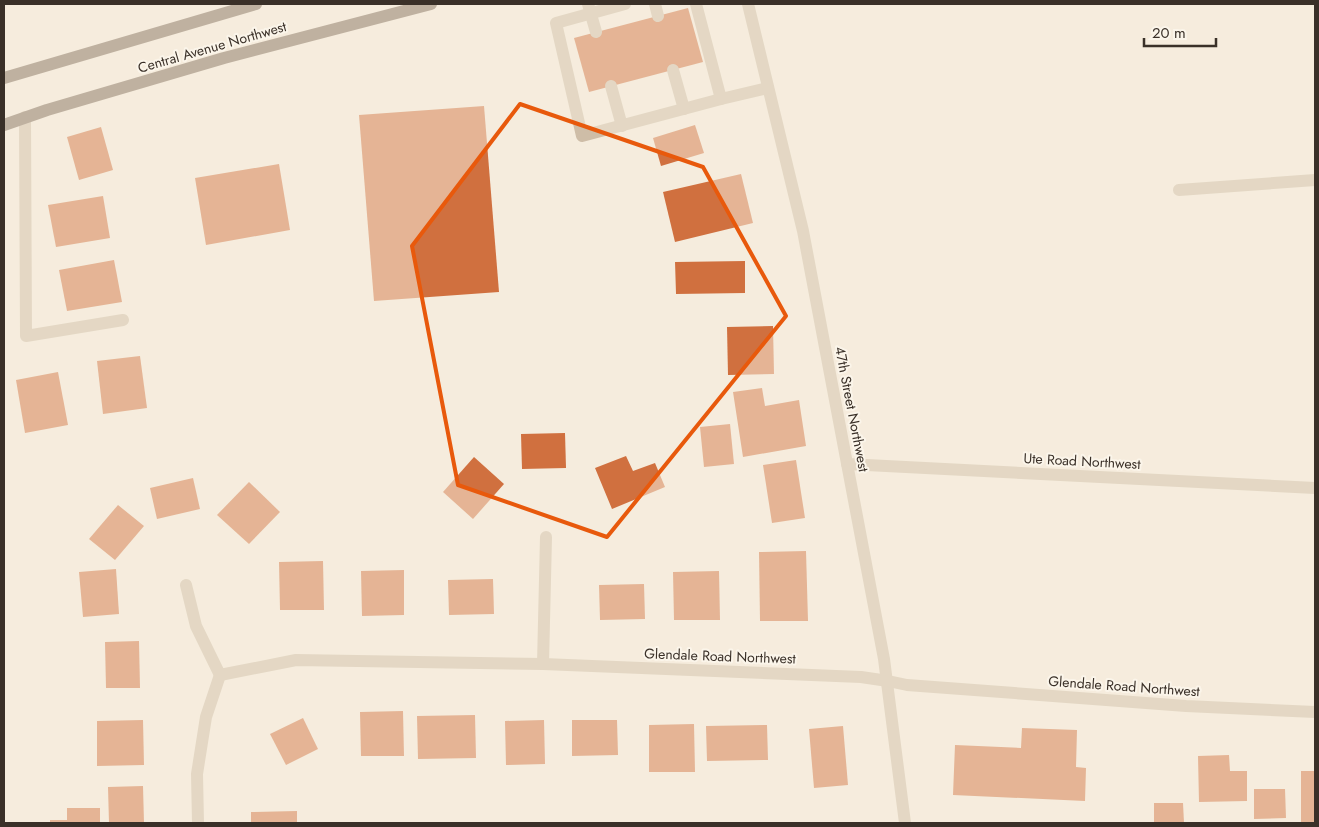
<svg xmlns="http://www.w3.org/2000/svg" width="1319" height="827" font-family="Jost,sans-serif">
<rect width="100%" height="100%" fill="#f5ecdd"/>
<g fill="#d0703f">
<polygon points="688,8 703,62 589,92 574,38"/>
<polygon points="484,106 499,292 374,301 359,115"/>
<polygon points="695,125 704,153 661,166 653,138"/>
<polygon points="101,127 113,170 79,180 67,137"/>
<polygon points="279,164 290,230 206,245 195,178"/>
<polygon points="741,174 753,223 675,242 663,192"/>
<polygon points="103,196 110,238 56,247 48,205"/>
<polygon points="114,260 122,302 67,311 59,270"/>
<polygon points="745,261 745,293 676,294 675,262"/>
<polygon points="773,326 774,374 728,375 727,327"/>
<polygon points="140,356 147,408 103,414 97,361"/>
<polygon points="58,372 68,425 25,433 16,380"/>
<polygon points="762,388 765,406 799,400 806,446 743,457 733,392"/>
<polygon points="730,424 734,464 704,467 700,427"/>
<polygon points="565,433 566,468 522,469 521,434"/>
<polygon points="626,456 633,471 655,463 665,487 612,509 595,468"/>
<polygon points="474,457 504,484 473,519 443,492"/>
<polygon points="796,460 805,518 772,523 763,465"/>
<polygon points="193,478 200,509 157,519 150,488"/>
<polygon points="249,482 280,512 249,544 217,515"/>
<polygon points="118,505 144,526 115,560 89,539"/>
<polygon points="806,551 808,621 760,621 759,552"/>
<polygon points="323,561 324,610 280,610 279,562"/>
<polygon points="116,569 119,614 83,617 79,572"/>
<polygon points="404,570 404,615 362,616 361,571"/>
<polygon points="719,571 720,620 674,620 673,572"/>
<polygon points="493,579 494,614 449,615 448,580"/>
<polygon points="644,584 645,619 600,620 599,585"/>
<polygon points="139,641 140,688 106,688 105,642"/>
<polygon points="403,711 404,756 361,756 360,712"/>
<polygon points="475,715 476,758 418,759 417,716"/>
<polygon points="303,718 318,749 286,765 270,734"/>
<polygon points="143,720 144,765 97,766 97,721"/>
<polygon points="544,720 545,764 506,765 505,721"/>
<polygon points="572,720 617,720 618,755 572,756"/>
<polygon points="694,724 695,772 649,772 649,725"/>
<polygon points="767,725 768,760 707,761 706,726"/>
<polygon points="843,726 848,785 814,788 809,729"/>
<polygon points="1022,728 1077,730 1076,767 1086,768 1085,801 953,795 955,745 1021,748"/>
<polygon points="1229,755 1230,771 1247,771 1247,801 1199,802 1198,756"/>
<rect x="1301" y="771" width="14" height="52"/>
<polygon points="143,786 144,823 109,823 108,787"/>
<polygon points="1254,789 1285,789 1286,818 1254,819"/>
<polygon points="1154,803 1183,803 1184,823 1154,823"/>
<polygon points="67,808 100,808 100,823 50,823 50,820 67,820"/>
<polygon points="297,811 297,823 251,823 251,812"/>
</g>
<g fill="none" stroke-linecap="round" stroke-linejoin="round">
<g stroke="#cebda7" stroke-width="12">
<polyline points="588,4 596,32"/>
<polyline points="625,4 556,23 582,136 721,99"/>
<polyline points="655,4 658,16"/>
<polyline points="696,4 721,99 768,88"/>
<polyline points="673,70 684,109"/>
<polyline points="611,86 622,126"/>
<polyline points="25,117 26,336 123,320"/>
</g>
<g stroke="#cebda7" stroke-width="12">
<polyline points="1179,190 1315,180"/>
<polyline points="847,464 1315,488"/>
<polyline points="186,585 196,626 220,675 296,660 543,664 861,677 888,681"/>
<polyline points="543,664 546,537"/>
<polyline points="198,823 197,774 206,717 220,675"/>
</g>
<g stroke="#cebda7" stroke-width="12">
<polyline points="748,4 803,231 884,659 905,823"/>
<polyline points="888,681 907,685 1186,706 1315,712"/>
</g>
<g stroke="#7d6858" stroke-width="12">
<polyline points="4,78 256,4"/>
<polyline points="4,125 47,110 224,58 431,4"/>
</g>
</g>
<path d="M0 0H1319V827H0ZM520 104 703 167 786 316 607 537 458 485 412 246Z" fill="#f5ecdd" fill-opacity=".55" fill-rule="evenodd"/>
<path fill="none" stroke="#e8590c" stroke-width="4" stroke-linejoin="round" d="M520 104 703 167 786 316 607 537 458 485 412 246Z"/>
<g text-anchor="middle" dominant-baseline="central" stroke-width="4" stroke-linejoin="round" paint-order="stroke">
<g font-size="14" fill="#3a3028" stroke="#fbf5ea">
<text transform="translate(212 47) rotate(-16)">Central Avenue Northwest</text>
<text transform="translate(852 409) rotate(79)">47th Street Northwest</text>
<text transform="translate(1082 461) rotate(3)">Ute Road Northwest</text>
<text transform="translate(720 656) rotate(2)">Glendale Road Northwest</text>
<text transform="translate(1124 686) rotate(4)">Glendale Road Northwest</text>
</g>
</g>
<rect width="1319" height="827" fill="none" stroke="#3a3028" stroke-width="10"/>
<path d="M1144 38v8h72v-8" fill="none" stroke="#3a3028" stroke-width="2.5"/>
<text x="1152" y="38" font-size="15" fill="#3a3028" stroke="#fbf5ea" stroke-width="4" paint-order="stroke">20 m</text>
</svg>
